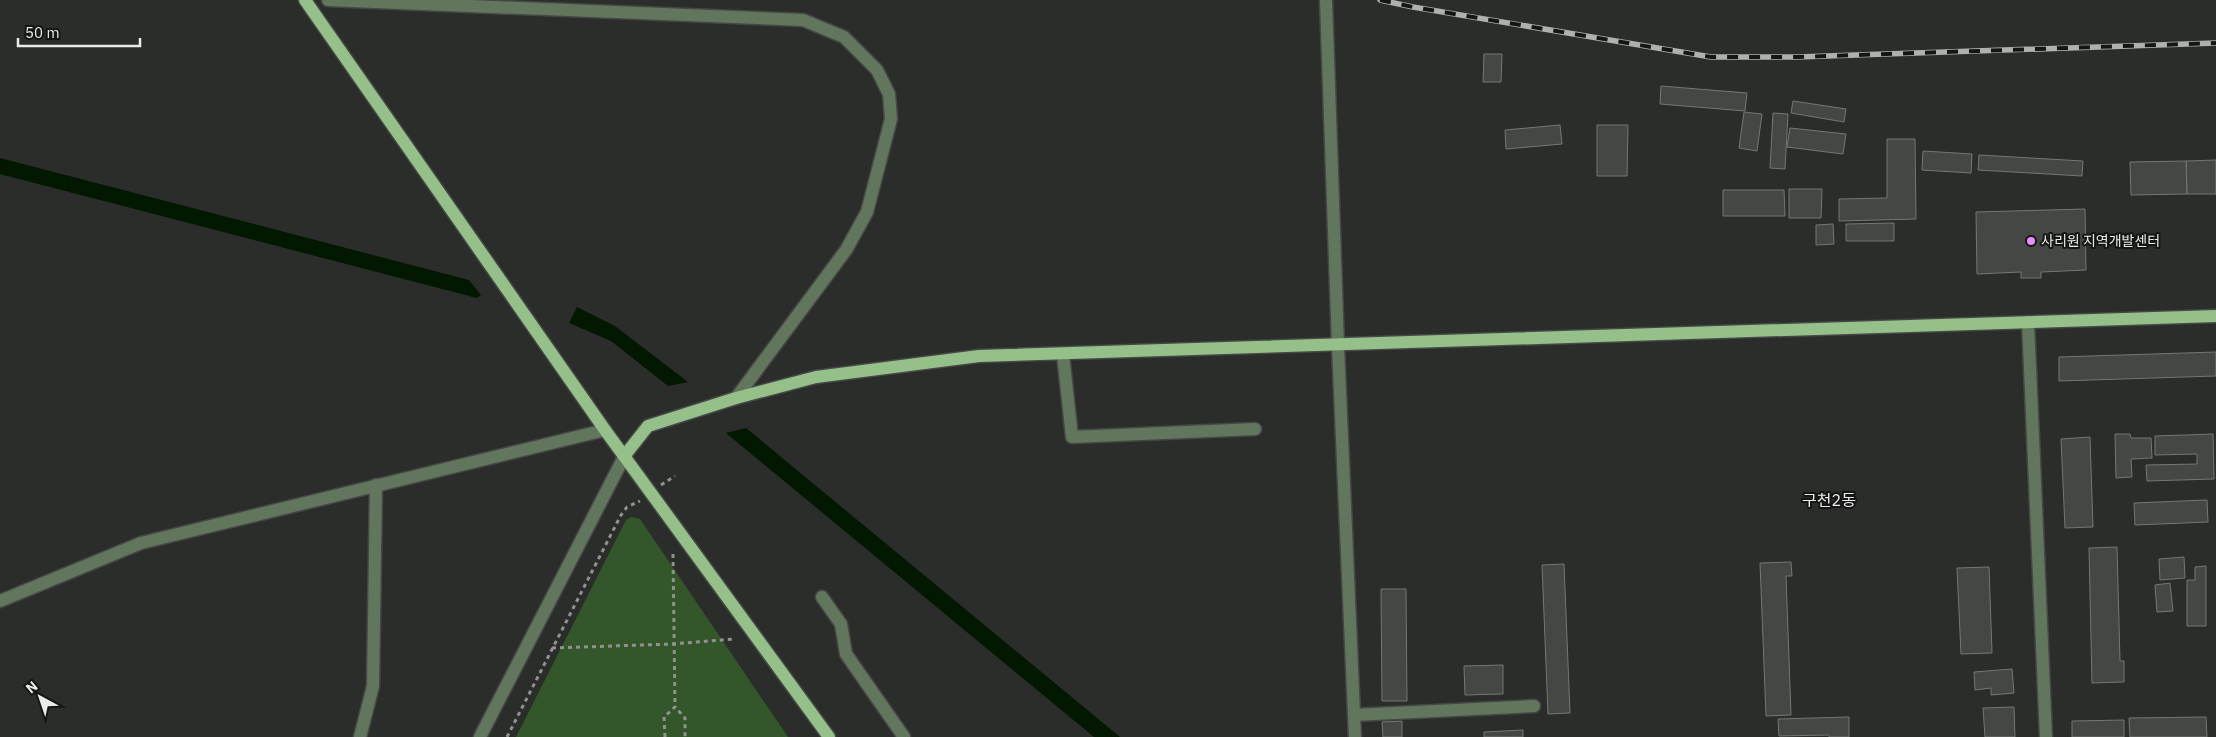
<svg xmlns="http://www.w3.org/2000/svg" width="2216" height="737" font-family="'IBM Plex Sans','Noto Sans KR',sans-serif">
<rect width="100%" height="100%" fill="#2a2d2a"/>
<polygon fill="#33572a" points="631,517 640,519 788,737 516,737 626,520"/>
<g fill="#021800">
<polygon points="0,158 469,280 481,295 477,298 0,174"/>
<polygon points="577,307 615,326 688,382 668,386 611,341 569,323"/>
<polygon points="746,428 1120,737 1094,737 726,433"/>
</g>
<g fill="#444744" stroke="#747773">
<polygon points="1484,54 1502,54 1501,82 1483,82"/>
<polygon points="1661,86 1747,93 1745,111 1660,104"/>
<polygon points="1793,101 1846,109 1844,122 1791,113"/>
<polygon points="1744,112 1762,114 1757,151 1739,148"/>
<polygon points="1773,113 1788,114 1785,169 1770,168"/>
<polygon points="1560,125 1562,144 1506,149 1505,130"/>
<polygon points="1597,125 1628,125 1627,176 1597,176"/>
<polygon points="1790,128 1846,134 1843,154 1787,147"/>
<polygon points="1887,139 1915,139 1916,219 1839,221 1839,199 1887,198"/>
<polygon points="1923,151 1972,154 1971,173 1922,170"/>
<polygon points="1979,155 2083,161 2082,176 1978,170"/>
<polygon points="2216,160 2216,194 2187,194 2186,161"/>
<polygon points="2186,161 2187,194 2131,195 2130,162"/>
<polygon points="1789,189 1822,189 1821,218 1789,218"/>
<polygon points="1723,190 1784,190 1785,216 1723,216"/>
<polygon points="2085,209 2086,270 2041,272 2041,278 2021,278 2021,272 1977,274 1976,212"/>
<polygon points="1894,223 1894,241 1846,241 1846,224"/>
<polygon points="1833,224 1834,244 1816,245 1816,225"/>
<polygon points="2216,352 2216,376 2059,381 2059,357"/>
<polygon points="2115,434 2130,434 2131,438 2151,438 2152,458 2131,459 2132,477 2116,478"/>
<polygon points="2213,434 2214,479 2147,481 2146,465 2197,464 2197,454 2155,455 2155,436"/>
<polygon points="2090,437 2093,527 2065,528 2061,439"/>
<polygon points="2207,500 2208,522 2135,525 2134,503"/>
<polygon points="2117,547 2120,661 2124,661 2124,682 2092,683 2089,548"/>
<polygon points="2184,557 2185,578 2160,580 2159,559"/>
<polygon points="1791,562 1792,576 1786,576 1791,715 1766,716 1760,563"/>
<polygon points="1564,564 1570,713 1548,714 1542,565"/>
<polygon points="2206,566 2206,626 2187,626 2187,580 2195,580 2195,567"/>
<polygon points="1989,567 1992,653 1961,654 1957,568"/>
<polygon points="2170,583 2173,611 2157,612 2155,585"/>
<polygon points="1381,589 1406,589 1407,701 1382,701"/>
<polygon points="1503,665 1503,694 1465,695 1464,666"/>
<polygon points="2012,669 2014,693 1991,695 1991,688 1975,690 1974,672"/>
<polygon points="2014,707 2015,737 1985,737 1983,708"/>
<polygon points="1849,717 1849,737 1829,737 1829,735 1779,736 1778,719"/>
<polygon points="2206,717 2207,737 2130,737 2129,718"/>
<polygon points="2124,720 2124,737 2072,737 2072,721"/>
<polygon points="1402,721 1402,737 1383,737 1382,722"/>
<polygon points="1523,730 1523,737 1484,737 1484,732"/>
</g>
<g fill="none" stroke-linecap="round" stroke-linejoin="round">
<g stroke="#454845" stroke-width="15">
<g id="minor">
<polyline points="328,0 803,20 844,37 877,70 889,94 891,119 867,212 846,250 736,398"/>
<polyline points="1326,0 1338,346 1355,737"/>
<polyline points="2028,322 2046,737"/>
<polyline points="1063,355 1072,437 1255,429"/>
<polyline points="822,597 841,624 846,654 904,737"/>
<polyline points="0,601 141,543 605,430"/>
<polyline points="1354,715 1534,706"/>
<polyline points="360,737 373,686 376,485"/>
<polyline points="480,737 625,455"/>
</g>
</g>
<g stroke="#454845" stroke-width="15">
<g id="major">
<polyline points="305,0 605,430 829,737"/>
<polyline points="625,455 648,426 736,398 816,377 979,356 2216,316"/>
</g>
</g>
<g stroke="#90928f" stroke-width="3" stroke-dasharray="4 4" stroke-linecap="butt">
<polyline points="661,485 675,476"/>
<polyline points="673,554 675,707"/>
<polyline points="552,648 672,644 734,639"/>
<polyline points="507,737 621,515 627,507 640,501"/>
<polyline points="665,737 664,717 675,707 685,718 685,737"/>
</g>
<use href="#minor" stroke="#61765c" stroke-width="12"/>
<use href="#major" stroke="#95c08a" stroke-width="12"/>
<g stroke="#aeb1ae" stroke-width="5.5">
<polyline id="rail" points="1380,0 1413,7 1711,57 1797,57 2216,43"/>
</g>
<use href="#rail" stroke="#141514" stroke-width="4" stroke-dasharray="11" stroke-linecap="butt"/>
</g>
<circle fill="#e88eff" stroke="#141514" stroke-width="2" cx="2031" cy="241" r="5"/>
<g text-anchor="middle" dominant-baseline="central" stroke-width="4" stroke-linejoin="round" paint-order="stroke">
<g font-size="14" fill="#eaece9" stroke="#141514" text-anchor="start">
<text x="2041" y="241">사리원 지역개발센터</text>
</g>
<g font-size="16" fill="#eaece9" stroke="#141514">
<text x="1829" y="500">구천2동</text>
</g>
</g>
<g transform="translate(40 697) rotate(320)" stroke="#141514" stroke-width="4" paint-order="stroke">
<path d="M0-4L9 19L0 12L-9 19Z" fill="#eaece9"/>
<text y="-8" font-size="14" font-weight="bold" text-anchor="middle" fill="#eaece9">N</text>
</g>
<path d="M18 38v8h122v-8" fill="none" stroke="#eaece9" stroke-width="2.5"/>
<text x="25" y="38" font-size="15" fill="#eaece9" stroke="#141514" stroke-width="4" paint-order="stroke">50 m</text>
</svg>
